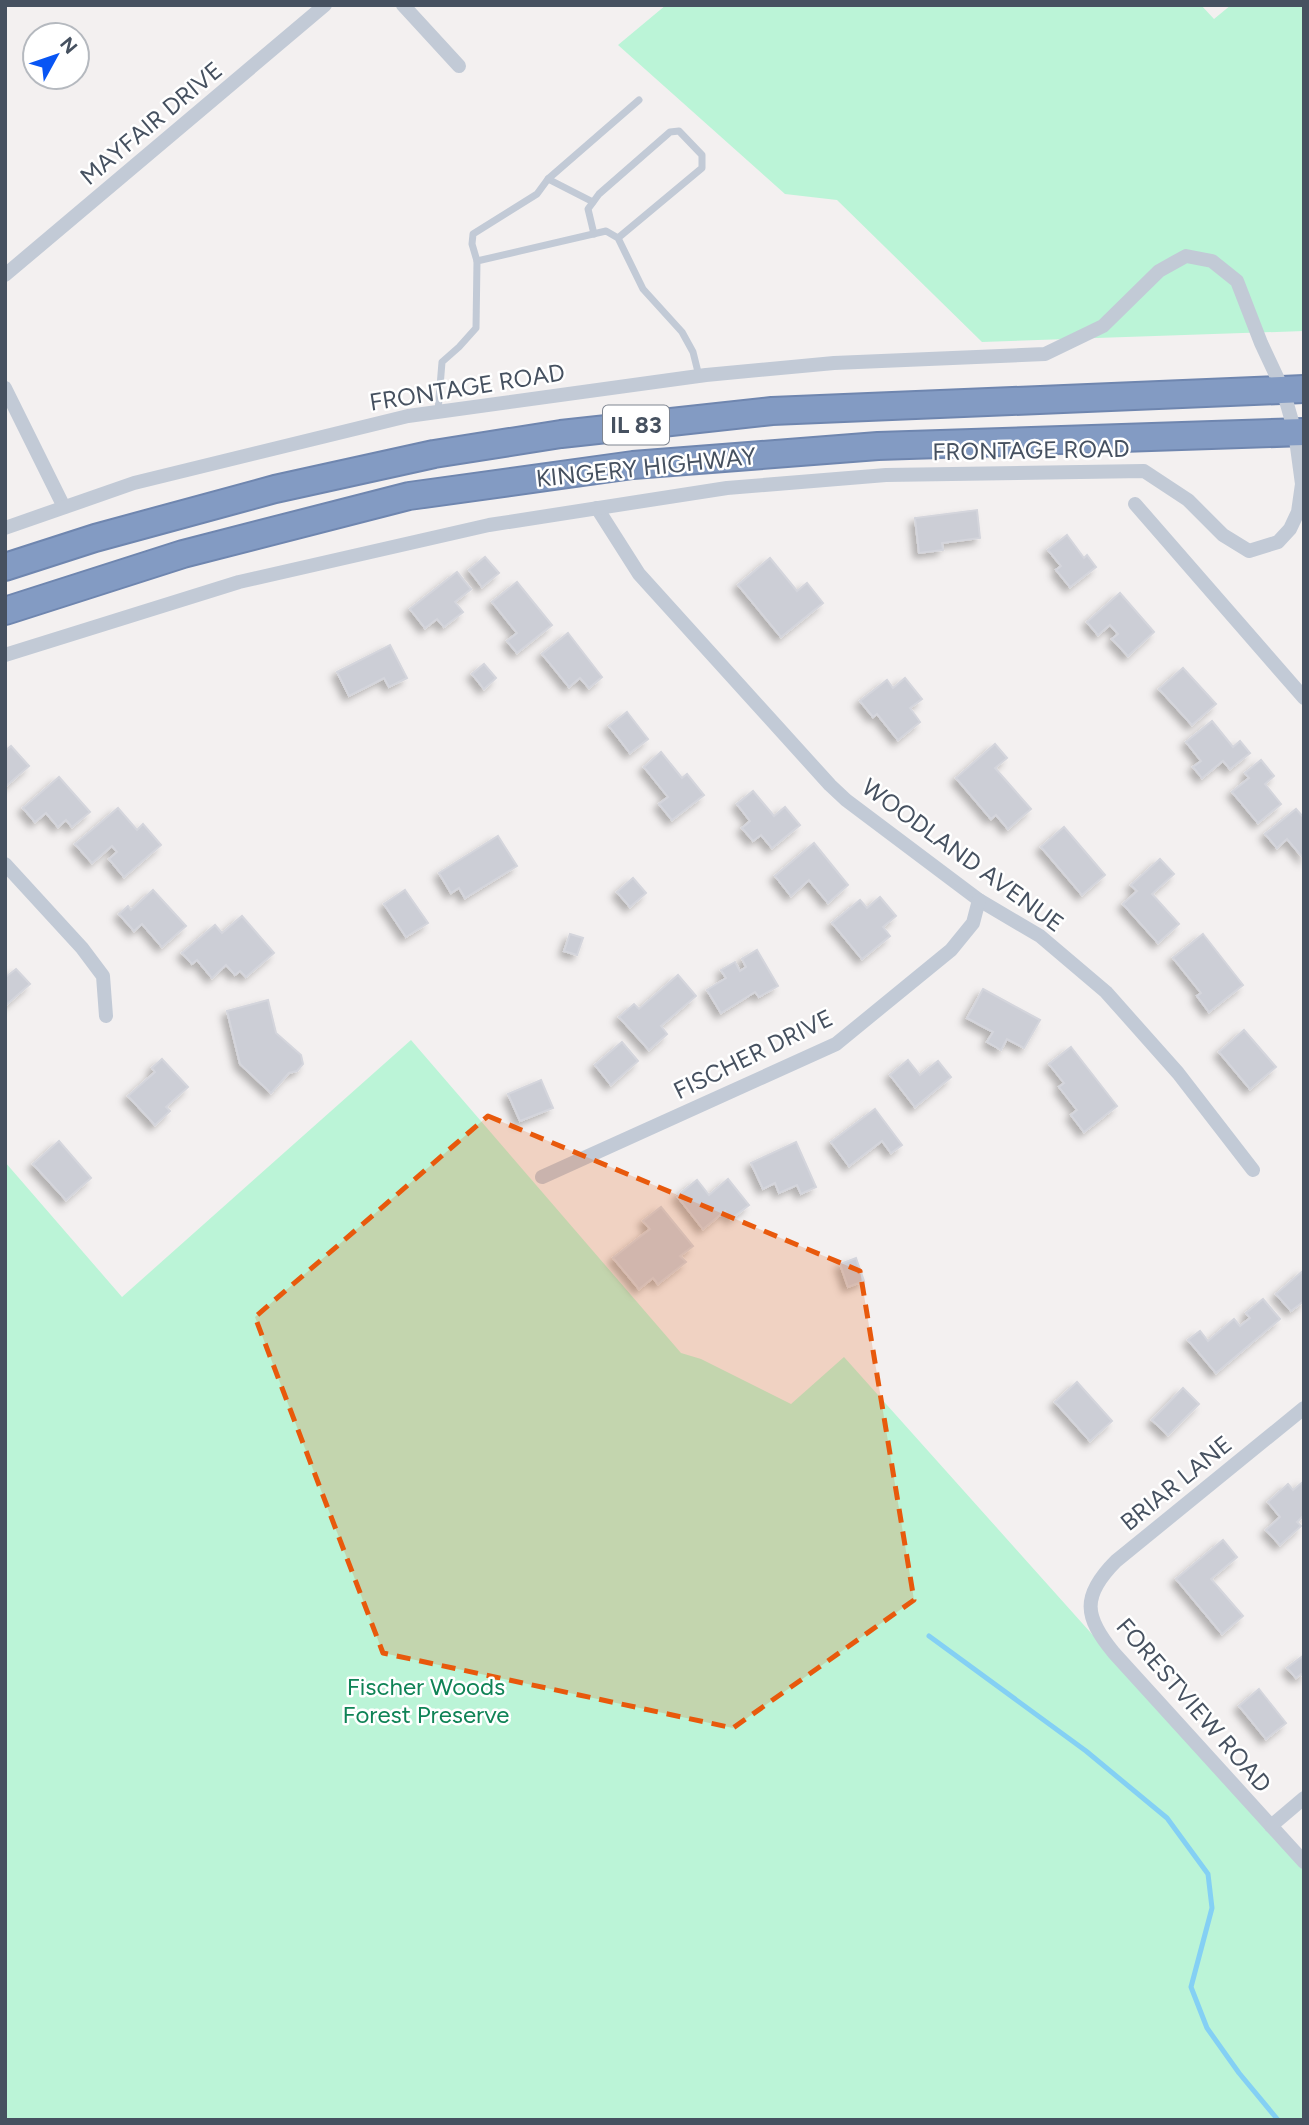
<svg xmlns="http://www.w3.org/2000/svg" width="1309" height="2125" font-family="Figtree,sans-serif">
<defs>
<filter id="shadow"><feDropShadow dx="-5" dy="5" stdDeviation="3.5" flood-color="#0004"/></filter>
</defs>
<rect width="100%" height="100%" fill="#f3f0f0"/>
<g fill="#bbf4d7">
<polygon points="666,5 1201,5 1214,19 1231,5 1304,5 1304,331 982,342 837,200 785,194 618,45"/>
<polygon points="411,1040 681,1353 701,1359 791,1404 844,1357 1304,1871 1304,2120 5,2120 5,1162 122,1297"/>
</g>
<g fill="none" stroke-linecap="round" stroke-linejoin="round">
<polyline stroke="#84d0f4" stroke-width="5" points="929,1636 1086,1751 1167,1818 1208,1874 1212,1908 1191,1987 1207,2028 1239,2073 1278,2120"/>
</g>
<g fill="#ccced6" stroke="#d4d5dc" stroke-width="2" filter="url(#shadow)">
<polygon points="977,510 980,538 942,543 943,550 919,553 915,518"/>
<polygon points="1067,535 1084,558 1087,555 1096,567 1070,587 1056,570 1061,566 1048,550"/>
<polygon points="485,557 499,573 482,587 469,570"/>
<polygon points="770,558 797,591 807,583 823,603 781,637 738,585"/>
<polygon points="457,572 471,589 455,602 463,612 444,627 437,619 425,628 410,609"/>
<polygon points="517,582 552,625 517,653 507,641 517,633 492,602"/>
<polygon points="1120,593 1154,632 1128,656 1112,639 1118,634 1110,625 1098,635 1087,622"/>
<polygon points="568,633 602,677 589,688 580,678 569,687 542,654"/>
<polygon points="390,645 407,678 389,687 384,678 349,696 337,672"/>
<polygon points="484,664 496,678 484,689 472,674"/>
<polygon points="1183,668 1216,704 1192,725 1159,689"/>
<polygon points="905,678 922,699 910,708 920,722 898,740 877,714 873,717 860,701 887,680 893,688"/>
<polygon points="627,712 648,739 630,753 609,726"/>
<polygon points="1212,721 1233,747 1240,741 1250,753 1230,769 1223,761 1202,778 1193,767 1201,761 1186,742"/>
<polygon points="995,744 1007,758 995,768 1031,809 1008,829 996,815 991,819 956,778"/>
<polygon points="11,746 29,766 5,787 5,751"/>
<polygon points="661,752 682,778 687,774 704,795 672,820 659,804 668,797 644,767"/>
<polygon points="1261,760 1274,776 1265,784 1281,804 1258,823 1232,792 1249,778 1245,773"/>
<polygon points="59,777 90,812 72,827 66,820 58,827 46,813 35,822 23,808"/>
<polygon points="753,791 774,816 785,807 800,825 772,848 761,835 753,841 742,828 750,821 737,804"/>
<polygon points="118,808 137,830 143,824 161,845 124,877 109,859 117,852 112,846 92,863 75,844"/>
<polygon points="1296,809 1304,818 1304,859 1287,839 1277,848 1265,834"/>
<polygon points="1064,827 1105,875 1082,895 1041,847"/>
<polygon points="498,836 517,866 465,898 459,888 451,893 439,873"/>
<polygon points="814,843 848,885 828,903 809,880 791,896 775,876"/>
<polygon points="1160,859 1174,874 1152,894 1179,924 1158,943 1123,904 1137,891 1131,885"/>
<polygon points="633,878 646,893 630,907 617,892"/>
<polygon points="153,890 186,926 162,947 142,924 134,931 119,914 128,906 131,910"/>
<polygon points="405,890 428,923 406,937 384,904"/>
<polygon points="880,897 896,916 883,927 890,936 862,959 832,923 860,900 867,908"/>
<polygon points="242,916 274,953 246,977 240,971 235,975 226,965 212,978 197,960 192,964 182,953 215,925 222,933"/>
<polygon points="570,934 583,938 577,955 564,951"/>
<polygon points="1203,934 1243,985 1209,1012 1197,996 1201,993 1173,958"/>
<polygon points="757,950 778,986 759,997 755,992 721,1013 707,990 726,978 721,970 735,962 740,971 746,967 742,959"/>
<polygon points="16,969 30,984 5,1006 5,974 7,976"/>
<polygon points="678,975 696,996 661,1026 667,1034 649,1050 619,1017 634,1004 639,1009"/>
<polygon points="983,989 1040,1020 1024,1048 1007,1039 1001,1050 987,1042 993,1032 967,1018"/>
<polygon points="268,1000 276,1033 301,1055 303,1064 297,1071 289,1073 271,1093 240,1064 227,1011"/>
<polygon points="1244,1030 1276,1067 1250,1089 1219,1052"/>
<polygon points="622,1042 638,1061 611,1085 595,1065"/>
<polygon points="1071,1047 1117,1106 1084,1132 1071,1115 1077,1110 1059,1087 1064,1083 1049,1064"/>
<polygon points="162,1059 188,1087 166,1107 170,1111 155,1125 128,1096 155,1072 152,1068"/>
<polygon points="908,1060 920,1075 938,1061 951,1077 915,1107 890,1075"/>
<polygon points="541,1080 553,1108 520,1121 508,1094"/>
<polygon points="875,1109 902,1145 891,1153 882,1141 849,1166 831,1142"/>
<polygon points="59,1141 91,1178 66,1200 33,1164"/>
<polygon points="796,1142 816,1187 801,1194 797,1185 779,1193 775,1183 763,1189 751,1163"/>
<polygon points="728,1179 749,1205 731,1219 725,1211 703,1229 677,1196 697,1180 709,1195"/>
<polygon points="661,1207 693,1246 680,1256 686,1262 658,1284 653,1278 639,1289 613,1258 650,1229 643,1221"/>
<polygon points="856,1258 864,1281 848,1287 840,1264"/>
<polygon points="1304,1270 1304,1301 1291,1311 1276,1294"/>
<polygon points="1263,1299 1280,1319 1216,1373 1188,1340 1200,1331 1208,1341 1234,1319 1240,1326 1250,1318 1246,1313"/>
<polygon points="1077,1382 1112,1421 1090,1441 1055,1402"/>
<polygon points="1183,1388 1199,1404 1168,1435 1152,1420"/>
<polygon points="1304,1481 1304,1515 1297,1522 1301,1526 1280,1545 1266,1530 1280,1517 1268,1502 1288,1484 1293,1490"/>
<polygon points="1223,1540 1237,1557 1211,1579 1243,1616 1222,1634 1176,1579"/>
<polygon points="1304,1655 1304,1677 1301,1674 1296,1678 1287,1668"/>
<polygon points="1259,1689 1286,1723 1266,1739 1239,1706"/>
</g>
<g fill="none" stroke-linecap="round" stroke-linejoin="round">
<g stroke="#6f86af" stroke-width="30">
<g id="highway">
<polyline points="5,567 95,538 275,489 434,454 561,434 772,411 1304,389"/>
<polyline points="5,611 183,554 409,496 633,465 878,446 1304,432"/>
</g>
</g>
<g stroke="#c2cad6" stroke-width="7">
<polyline points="548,179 593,202"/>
<polyline points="594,234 588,209 599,194 670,132 679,131 702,155 702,168 618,238"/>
<polyline points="477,261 472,244 473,234 537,194 548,179 639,100"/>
<polyline points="438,411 442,362 459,347 476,328 477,261 606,231 618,238 643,289 682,332 693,352 699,376"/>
</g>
<g stroke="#c2cad6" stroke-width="14">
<polyline points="403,5 459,66"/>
<polyline points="5,275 325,5"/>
<polyline points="5,388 64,507"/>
<polyline points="1135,504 1304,698"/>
<polyline points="597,508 639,574 830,785 846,800 979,900 1040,936 1106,992 1178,1073 1253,1170"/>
<polyline points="5,528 134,483 408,416 706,375 834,363 1045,354 1103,326 1159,271 1186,256 1212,261 1237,281 1261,343 1283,390 1295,432 1302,484 1298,512 1290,529 1278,542 1249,551 1223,535 1188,500 1144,471 886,475 727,488 489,525 239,582 5,655"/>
<polyline points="5,864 82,948 103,976 106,1016"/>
<polyline points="542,1177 836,1044 951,950 973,923 979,900"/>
<path d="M1304 1408 1116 1561C1081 1596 1084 1617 1114 1653L1304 1862"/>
<polyline points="1271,1826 1304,1798"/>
</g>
<use href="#highway" stroke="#839bc3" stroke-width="26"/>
</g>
<path fill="#e8590c" fill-opacity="0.2" stroke="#e8590c" stroke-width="5" stroke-dasharray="14 9" stroke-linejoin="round" d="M488 1116 860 1271 914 1600 733 1728 383 1653 255 1317Z"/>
<g text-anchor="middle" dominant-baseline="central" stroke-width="5" stroke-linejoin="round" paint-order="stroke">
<rect fill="#fff" stroke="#7e8590" stroke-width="2" x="603" y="405.5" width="66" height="39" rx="5"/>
<g font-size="23" font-weight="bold" fill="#465160">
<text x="636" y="425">IL 83</text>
</g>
<g font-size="24" fill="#465160" stroke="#fff">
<text transform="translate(151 123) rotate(-40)">MAYFAIR DRIVE</text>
<text transform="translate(467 387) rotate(-9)">FRONTAGE ROAD</text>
<text transform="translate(1031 450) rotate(-1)">FRONTAGE ROAD</text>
<text transform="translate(646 467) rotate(-6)">KINGERY HIGHWAY</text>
<text transform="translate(963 855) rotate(36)">WOODLAND AVENUE</text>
<text transform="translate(753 1054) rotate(-26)">FISCHER DRIVE</text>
<text transform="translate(1176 1483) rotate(-39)">BRIAR LANE</text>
<text transform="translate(1194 1705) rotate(49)">FORESTVIEW ROAD</text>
</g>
<g font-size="24" fill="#0f8356" stroke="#fff">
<text x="426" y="1686">Fischer Woods<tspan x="426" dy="28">Forest Preserve</tspan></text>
</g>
</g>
<rect width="1309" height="2125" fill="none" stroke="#465160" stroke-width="14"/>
<g transform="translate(56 56) rotate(50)"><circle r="33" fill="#ffffff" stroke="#b5b9bf" stroke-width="2"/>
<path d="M0-5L12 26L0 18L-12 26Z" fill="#0855f4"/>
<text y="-10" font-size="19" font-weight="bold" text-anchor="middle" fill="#465160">N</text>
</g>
</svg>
